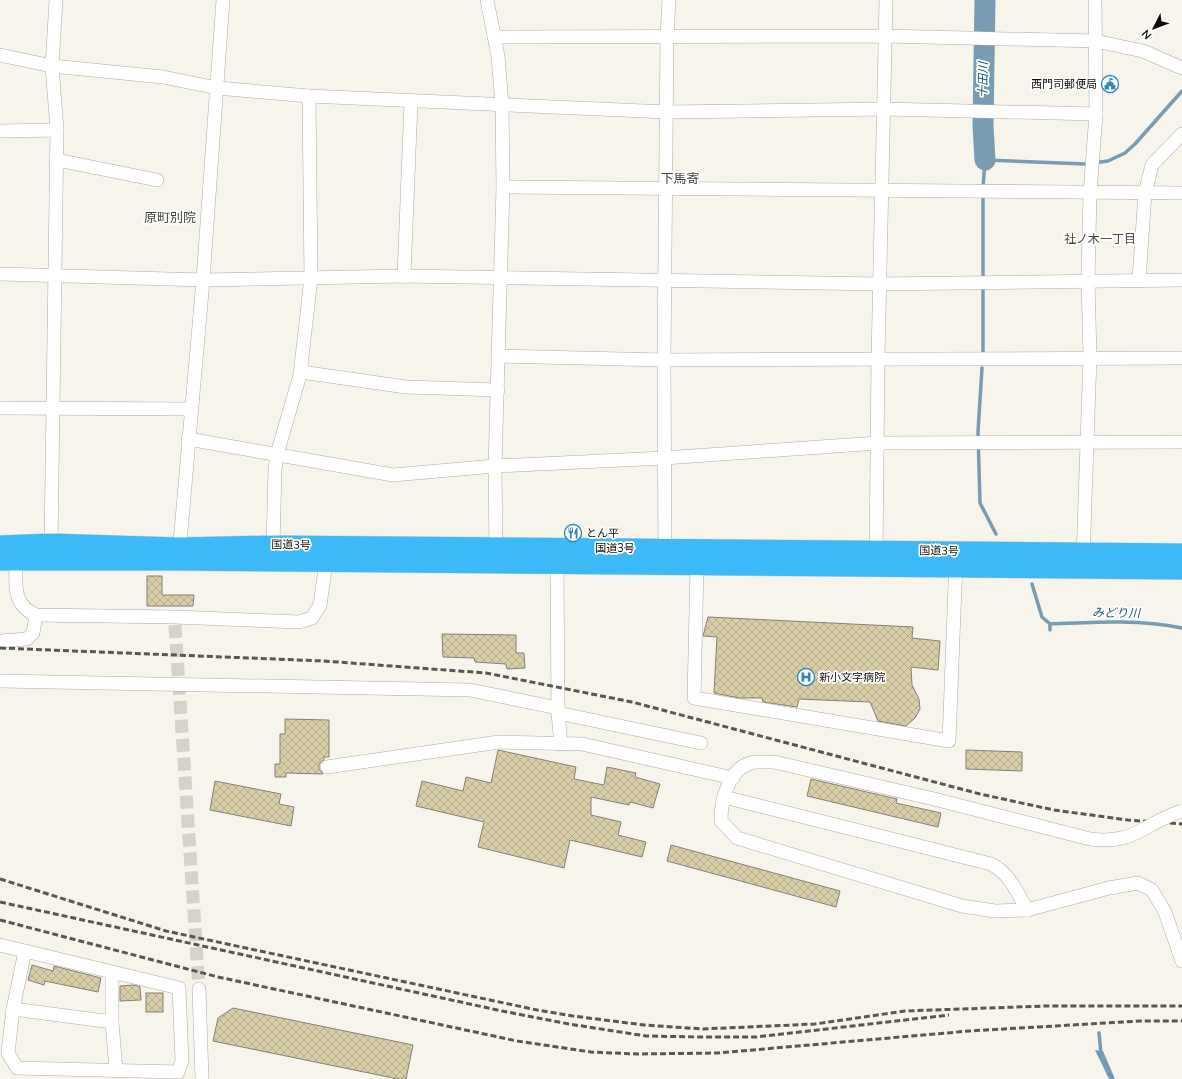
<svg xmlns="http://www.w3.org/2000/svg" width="1182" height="1079" font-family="'Nunito Sans','Noto Sans JP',sans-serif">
<defs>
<pattern id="water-ripples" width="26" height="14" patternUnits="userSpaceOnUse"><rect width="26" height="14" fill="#779cb3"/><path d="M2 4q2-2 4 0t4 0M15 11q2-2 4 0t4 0" fill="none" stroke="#607e90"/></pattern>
<pattern id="building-cross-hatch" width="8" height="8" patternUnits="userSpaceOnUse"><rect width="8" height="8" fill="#d8cda7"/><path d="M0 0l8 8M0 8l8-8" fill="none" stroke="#b8af8f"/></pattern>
</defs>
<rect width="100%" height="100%" fill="#f7f4eb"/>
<polygon fill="url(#water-ripples)" points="1095,1050 1103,1051 1115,1079 1109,1079"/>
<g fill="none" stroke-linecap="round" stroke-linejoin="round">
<g stroke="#779cb3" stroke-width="3.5">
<polyline points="983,188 985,160 1085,164 1108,161 1125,153 1135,144 1182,91"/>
<polyline points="983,194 983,356"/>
<polyline points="982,368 978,432 980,503 996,534"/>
<polyline points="1032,584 1042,617 1050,624"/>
<path d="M1050 624C1094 622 1139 619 1182 628"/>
<polyline points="1050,624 1050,630"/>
<polyline points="1099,1033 1101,1054"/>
</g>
<polyline stroke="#779cb3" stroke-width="21" points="985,160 983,126 985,0"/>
</g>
<g fill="url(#building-cross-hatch)" stroke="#838179">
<polygon points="147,576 162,576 162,595 194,595 193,606 147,606"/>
<polygon points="708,617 913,627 912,638 940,641 938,670 911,667 912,685 919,699 920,709 915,718 906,726 878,721 870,702 799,699 797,707 763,702 762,698 739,698 714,693 717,637 703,636"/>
<polygon points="442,634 516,635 516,653 524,653 525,668 507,669 506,664 475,662 474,658 443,657"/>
<polygon points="285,719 329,720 329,757 324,757 324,760 319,764 319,769 323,774 286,773 286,777 275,777 275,764 280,764 280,734 285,734"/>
<polygon points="498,750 576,767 574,779 604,785 607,767 636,773 635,777 660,784 653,808 630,802 629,805 591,797 591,815 621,822 618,835 646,842 642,857 570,840 564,868 478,847 484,822 416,806 422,781 463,791 466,777 491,783"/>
<polygon points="966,750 1022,752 1022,771 966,769"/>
<polygon points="811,779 897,799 896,803 941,813 938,827 807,796"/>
<polygon points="215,781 281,794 279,804 294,807 291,826 210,810"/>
<polygon points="671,845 840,891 836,907 667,861"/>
<polygon points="32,965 53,971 54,966 101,978 98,992 45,981 44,985 28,980"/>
<polygon points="134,985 140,987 141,1000 120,1001 120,986"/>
<rect x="146" y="993" width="17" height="19"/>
<polygon points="233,1008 413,1045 406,1079 398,1079 213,1041 218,1018"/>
</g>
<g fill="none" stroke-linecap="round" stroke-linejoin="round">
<polyline stroke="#d4d2ca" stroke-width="13" stroke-dasharray="13 6" stroke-linecap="butt" points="175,625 199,989"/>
<g stroke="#adaba2" stroke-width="14">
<g id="minor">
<polyline points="56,0 52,66 57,130"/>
<polyline points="487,0 498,56 502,105 503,187 495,466 496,555"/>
<polyline points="494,37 885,36 1095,41 1143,51 1182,68"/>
<polyline points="0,55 52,66 163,77 217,88 309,96 667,112 884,109 1096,114"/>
<polyline points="0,131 57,130 51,543"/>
<polyline points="57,160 157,180"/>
<polyline points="503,187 1182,193"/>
<polyline points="0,274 203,280 404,276 880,284 1182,280"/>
<polyline points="404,276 411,102"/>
<polyline points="1139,280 1145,193 1152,165 1182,134"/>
<polyline points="498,356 664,360 1182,358"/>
<polyline points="301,372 406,387 498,390"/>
<polyline points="0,408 190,409"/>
<polyline points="188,439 393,475 495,466 664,458 878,443 1182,442"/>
<polyline points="273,545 275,470 277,454 300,375 311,278 309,96"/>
<path d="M16 553C17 577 9 604 36 615L174 617 299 622 312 618 320 605 327 555"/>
<polyline points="179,554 203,280 223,0"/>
<polyline points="665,556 664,360 667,36 669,0"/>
<polyline points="876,558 878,358 886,0"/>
<polyline points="1083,559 1090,357 1088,280 1090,193 1096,114 1095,0"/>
<polyline points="557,565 558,713 701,743"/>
<polyline points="697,566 694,698 949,741 956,560"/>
<polyline points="0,641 27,639 33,633 36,615"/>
<polyline points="0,681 470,690 558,708"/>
<polyline points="558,713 561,744"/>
<polyline points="327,767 499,742 582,744 733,778"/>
<path d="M724 797 991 864C1010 874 1017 892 1027 910"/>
<path d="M934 799 774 762C768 762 761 762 755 762 729 766 721 799 721 821L737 838 962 906 995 911 1027 910 1109 888 1138 883 1152 890 1165 912 1182 961"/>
<polyline points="0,945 179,988 182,1061 178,1072 17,1068 8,1053 13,1009 25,951"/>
<polyline points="112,972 112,1022 116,1071"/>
<polyline points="199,989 202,1079"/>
<polyline points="13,1009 112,1022"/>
</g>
</g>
<g stroke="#d4d4d3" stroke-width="20">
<g id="highway">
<polyline points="0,545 51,543 179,547 273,545 1182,553"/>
<polyline points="0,561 178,561 1182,570"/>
</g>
</g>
<use href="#minor" stroke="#fff" stroke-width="13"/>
<use href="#highway" stroke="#3cbaf8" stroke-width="19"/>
<g stroke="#595752" stroke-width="3" stroke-dasharray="6 3" stroke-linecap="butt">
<polyline points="0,648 324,661 486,673 632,702 980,794 1054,810 1128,820 1182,824"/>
<polyline points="0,879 166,931 537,1010 573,1016 644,1025 703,1029 815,1024 905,1011 1045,1006 1182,1006"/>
<polyline points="0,902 502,1011 569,1024 646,1036 701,1037 756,1037 949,1015"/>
<polyline points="0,920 218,977 517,1041 591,1052 638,1054 718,1053 969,1031 1140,1021 1182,1021"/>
</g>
<g stroke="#adaba2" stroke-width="14" stroke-linecap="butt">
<path id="minor-bridge" d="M934 799 1090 839C1135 845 1144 823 1182 811"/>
</g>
<use href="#minor-bridge" stroke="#fff" stroke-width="13"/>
</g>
<defs>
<g id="civic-ring" transform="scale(0.9)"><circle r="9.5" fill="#fff" stroke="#2e89b6" stroke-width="1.5"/><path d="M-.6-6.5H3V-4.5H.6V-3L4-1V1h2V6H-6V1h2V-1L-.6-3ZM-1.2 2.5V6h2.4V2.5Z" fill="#2e89b6"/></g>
<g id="restaurant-ring" transform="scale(0.9)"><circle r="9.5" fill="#fff" stroke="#2e89b6" stroke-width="1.5"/><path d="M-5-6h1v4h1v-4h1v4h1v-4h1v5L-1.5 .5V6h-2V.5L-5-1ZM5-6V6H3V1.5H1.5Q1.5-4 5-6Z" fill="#2e89b6"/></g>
<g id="hospital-ring" transform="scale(0.9)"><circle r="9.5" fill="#fff" stroke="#2e89b6" stroke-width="1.5"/><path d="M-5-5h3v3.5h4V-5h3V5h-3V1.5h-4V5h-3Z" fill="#2e89b6"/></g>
</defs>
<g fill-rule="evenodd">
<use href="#civic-ring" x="1110" y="84"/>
<use href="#restaurant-ring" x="573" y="533"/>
<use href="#hospital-ring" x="806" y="677"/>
</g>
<g text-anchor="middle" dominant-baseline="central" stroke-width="3.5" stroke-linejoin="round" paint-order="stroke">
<g font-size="11" fill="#100f0c" stroke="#fff" text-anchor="start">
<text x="1097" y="84" text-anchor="end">西門司郵便局</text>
<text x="586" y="533">とん平</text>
<text x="819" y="677">新小文字病院</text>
</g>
<g font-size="11" fill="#100f0c" stroke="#fff">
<text transform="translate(291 545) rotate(1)">国道3号</text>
<text x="615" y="548">国道3号</text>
<text transform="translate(939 551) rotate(1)">国道3号</text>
</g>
<g font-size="12" font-style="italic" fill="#175979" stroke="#fff">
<text transform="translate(983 80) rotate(-89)">十田川</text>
<text transform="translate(1116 613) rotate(1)">みどり川</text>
</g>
<g font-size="12" fill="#46443d" stroke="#fff">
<text x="1100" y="239">社ノ木一丁目</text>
</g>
<g font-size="13" fill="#46443d" stroke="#fff">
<text x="680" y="179">下馬寄</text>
<text x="170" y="218">原町別院</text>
</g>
</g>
<g transform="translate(1154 28) rotate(228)" stroke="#ffffff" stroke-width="3" paint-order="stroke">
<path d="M0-3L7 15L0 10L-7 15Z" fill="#100f0c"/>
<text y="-6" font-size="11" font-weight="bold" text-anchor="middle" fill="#100f0c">N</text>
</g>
</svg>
